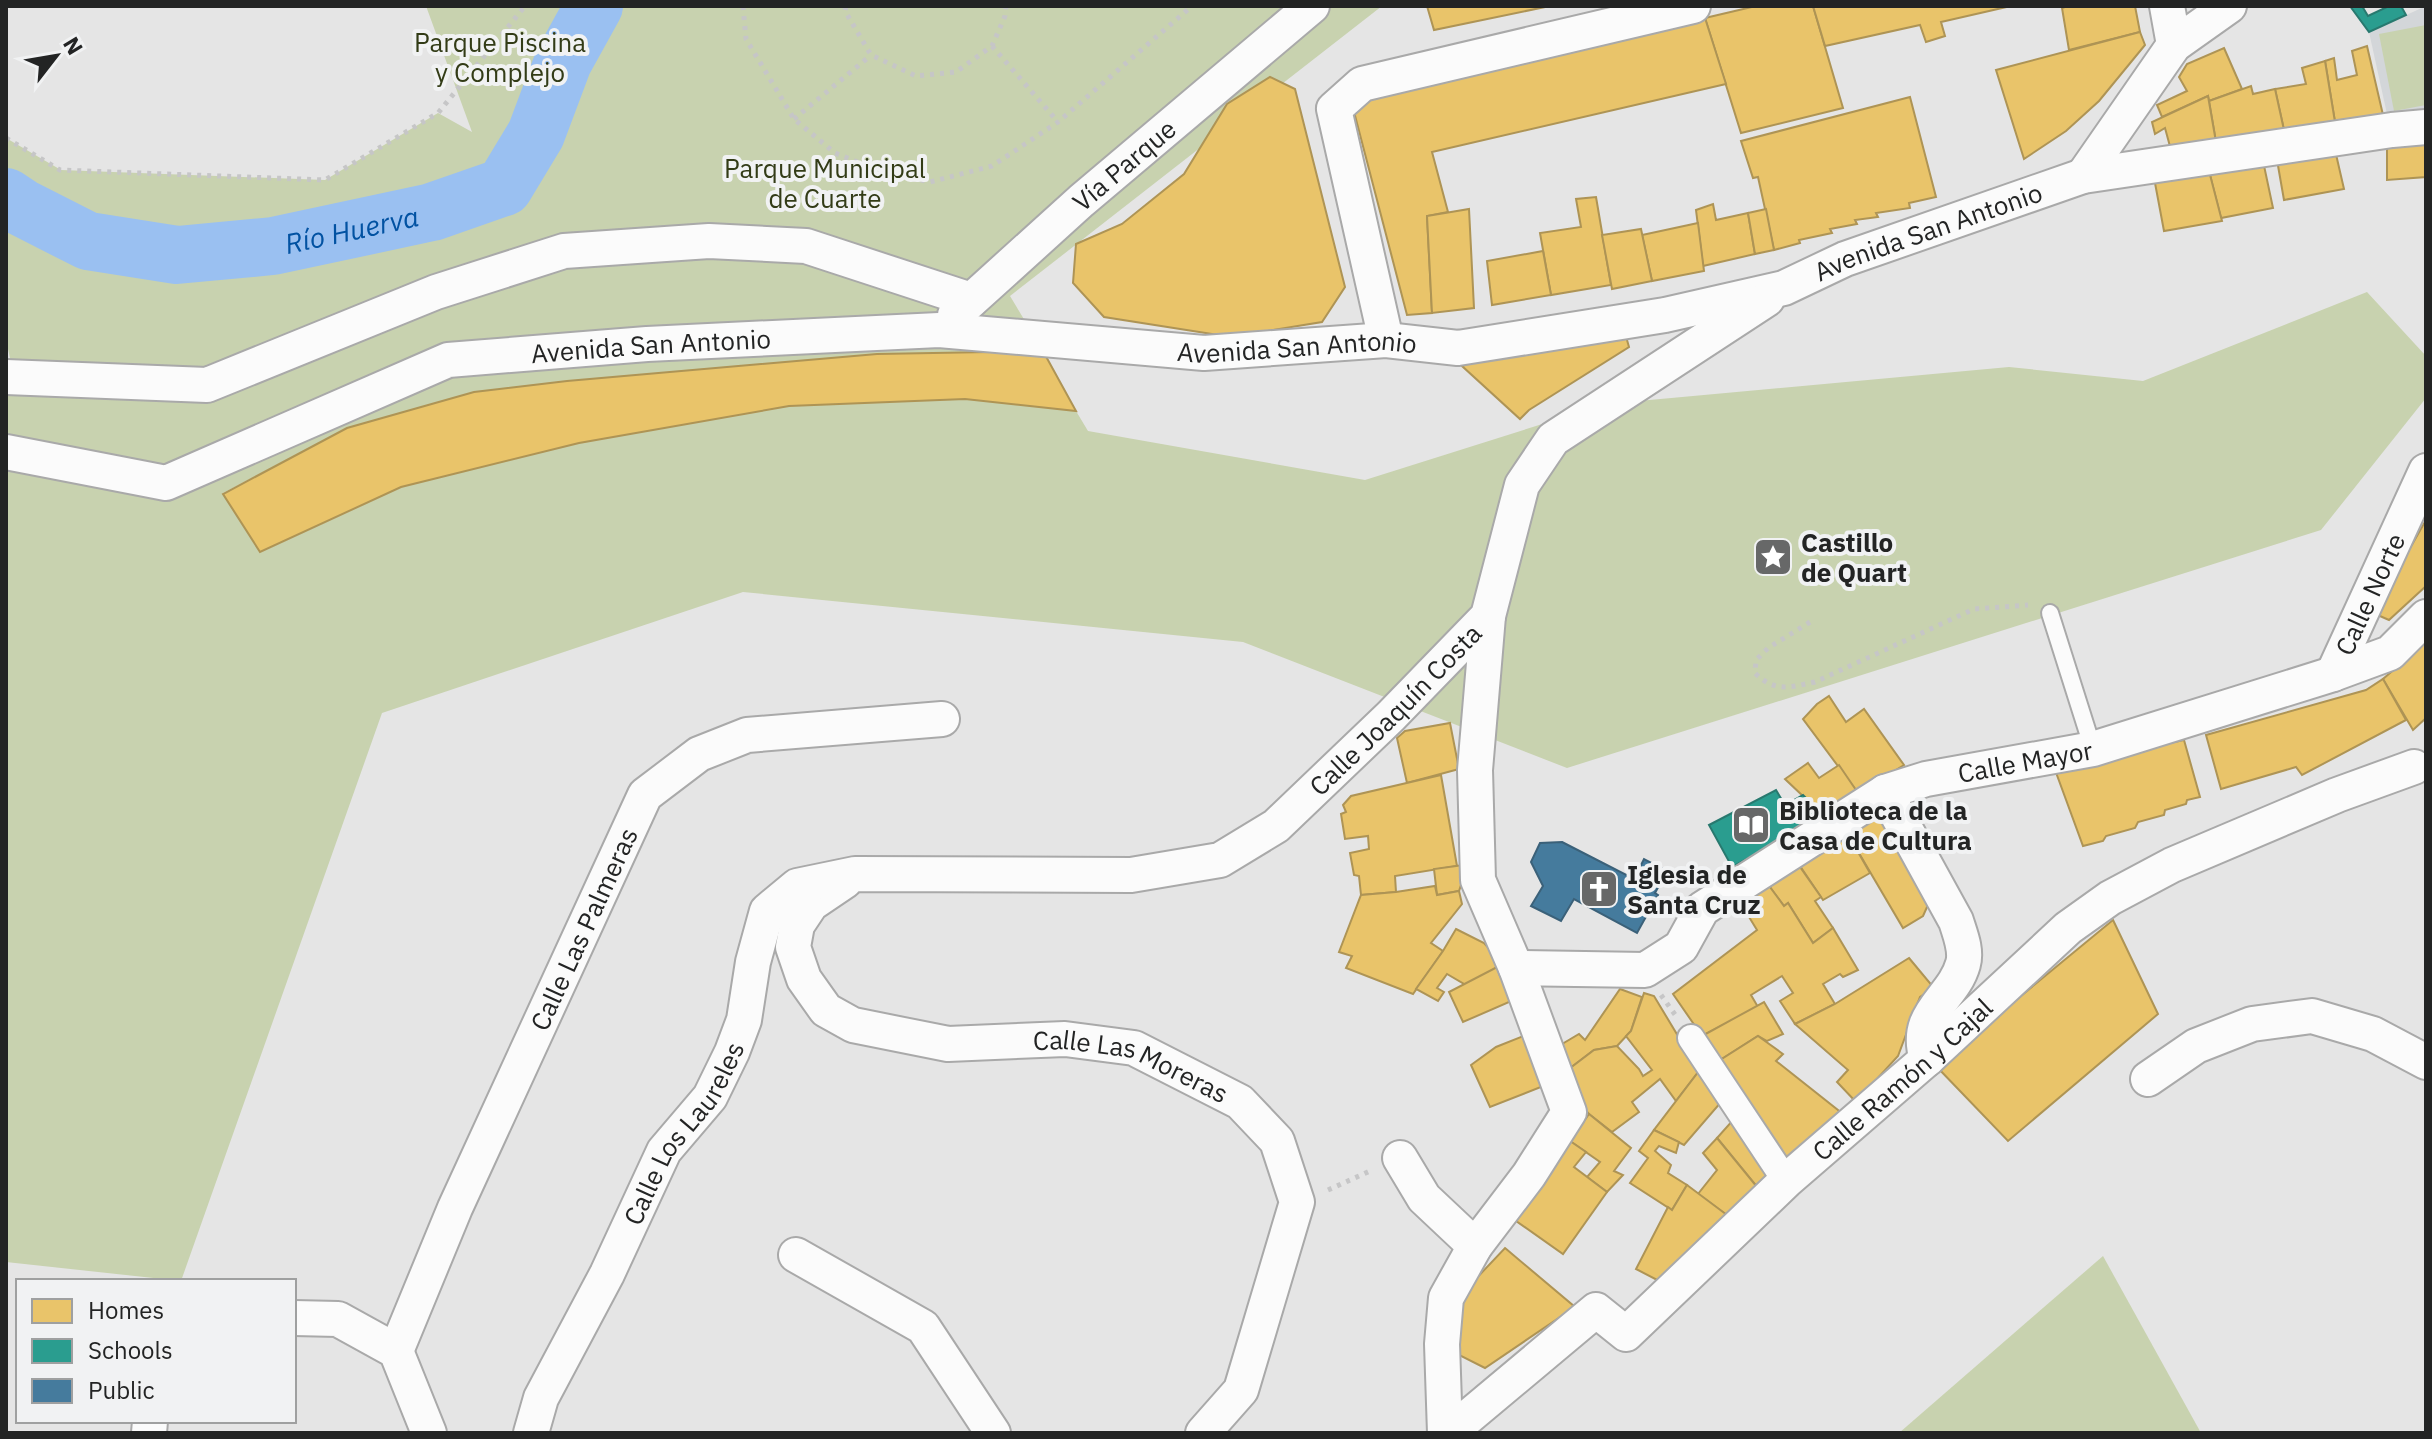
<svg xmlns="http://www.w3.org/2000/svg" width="2432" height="1439" font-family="'IBM Plex Sans',sans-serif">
<rect width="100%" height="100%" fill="#e5e5e5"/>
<polygon fill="#d3d6d9" points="2426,6 2426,110 2394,111 2387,114 2369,32"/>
<g fill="#c8d2af">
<polygon points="426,6 1382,6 1010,296 1043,351 877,354 347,428 223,493 261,552 402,487 579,443 789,406 965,399 1076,411 1088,431 1365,480 1606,404 2009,367 2143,381 2367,292 2426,356 2426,398 2321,530 1567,768 1243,642 743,592 382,713 181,1281 6,1262 6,381 14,376 6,340 6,138 61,170 325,180 438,113 472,132"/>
<polygon points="2426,25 2426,105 2394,111 2379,34"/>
<polygon points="2103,1256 2201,1433 1899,1433"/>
</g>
<g fill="#e9c46a" stroke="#ae9455" stroke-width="2">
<polygon points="1427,6 1550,6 1434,30"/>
<polygon points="1756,6 1813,6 1843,108 1741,133 1705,18"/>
<polygon points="1813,6 2011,6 1941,22 1945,36 1926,42 1920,25 1825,46"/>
<polygon points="2068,6 2135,6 2140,32 2069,50 2062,8"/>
<polygon points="1705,18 1726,84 1432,152 1448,212 1427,216 1432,313 1407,315 1352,104"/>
<polygon points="2140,32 2145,45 2099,101 2066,131 2024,159 1996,70"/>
<polygon points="2367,46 2383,115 2335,122 2325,61 2334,58 2337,80 2357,75 2352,51"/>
<polygon points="2224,48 2242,89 2209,101 2208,96 2162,117 2157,105 2187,91 2179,77 2187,64"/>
<polygon points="2325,61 2335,122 2284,130 2275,89 2306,84 2302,68"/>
<polygon points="1270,77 1295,89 1345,287 1322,322 1231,337 1104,317 1073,283 1076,244 1122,224 1184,174 1227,104"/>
<polygon points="2251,86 2253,94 2275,89 2284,130 2216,142 2209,101"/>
<polygon points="2208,96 2216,142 2171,150 2165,128 2155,134 2152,122"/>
<polygon points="1910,97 1936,197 1909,203 1910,208 1876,213 1878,217 1855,220 1857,224 1830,229 1832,233 1799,240 1800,243 1774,250 1758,177 1753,178 1741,141"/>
<polygon points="2426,139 2426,177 2387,180 2387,141"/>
<polygon points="2335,150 2344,189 2284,200 2277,160"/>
<polygon points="2263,161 2273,208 2221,218 2209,171"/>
<polygon points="2209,171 2222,221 2164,231 2155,183"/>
<polygon points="1596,197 1611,285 1551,295 1540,233 1581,227 1576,199"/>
<polygon points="1713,204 1716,220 1748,213 1755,254 1703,266 1696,210"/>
<polygon points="1469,209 1474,308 1432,313 1427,216"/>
<polygon points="1766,209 1774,250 1755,254 1748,213"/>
<polygon points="1698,223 1704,271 1652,281 1642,235"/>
<polygon points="1641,229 1652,281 1612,289 1602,235"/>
<polygon points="1543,251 1551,295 1492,305 1487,261"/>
<polygon points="1623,326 1629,347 1529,410 1520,419 1462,366 1491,355"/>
<polygon points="1043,351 1076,411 965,399 789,406 579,443 401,487 260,552 223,494 347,428 474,392 567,381 877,354"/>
<polygon points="2426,520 2426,586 2389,620 2373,613"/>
<polygon points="2426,642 2426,718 2413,730 2383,679"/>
<polygon points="2383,679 2406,720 2302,775 2296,767 2221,789 2206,735 2366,690"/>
<polygon points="1829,696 1846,722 1864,709 1904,765 1858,793 1803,719 1817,704"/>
<polygon points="1450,723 1459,769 1407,783 1397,738 1405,731"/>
<polygon points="2184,740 2200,797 2187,800 2186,804 2165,810 2164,815 2138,822 2135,828 2106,836 2103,841 2083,846 2054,767"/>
<polygon points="1808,763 1819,778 1839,765 1858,793 1824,816 1785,779"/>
<polygon points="1441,775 1457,866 1395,876 1396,892 1361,895 1359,876 1354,875 1350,853 1369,849 1368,836 1345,839 1341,814 1346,812 1343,805 1351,796"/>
<polygon points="1882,810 1932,896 1923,916 1903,928 1846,831"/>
<polygon points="1846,831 1870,873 1823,900 1796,860"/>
<polygon points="1793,857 1821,897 1815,901 1833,928 1813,943 1788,903 1784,906 1764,879"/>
<polygon points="1471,864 1472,885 1461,885 1459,891 1437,895 1434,869"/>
<polygon points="1764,879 1784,906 1788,903 1813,943 1833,928 1858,970 1843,977 1840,974 1823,984 1835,1004 1795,1024 1780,1001 1793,993 1782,976 1751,995 1758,1007 1702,1036 1673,994 1757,930 1738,899"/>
<polygon points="1435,886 1437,895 1459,891 1462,904 1431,943 1443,951 1413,994 1346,968 1352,956 1339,952 1361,895 1396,892"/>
<polygon points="2113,920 2158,1014 2008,1141 1936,1066"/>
<polygon points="1456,929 1484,943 1503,964 1466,985 1447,974 1437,988 1444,992 1438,1001 1416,989 1443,951"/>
<polygon points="1909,958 1934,988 1920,997 1898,1056 1856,1102 1837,1082 1848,1070 1795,1024 1835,1004"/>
<polygon points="1503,964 1516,999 1463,1022 1449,992"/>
<polygon points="1620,989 1642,997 1631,1031 1617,1046 1594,1050 1565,1072 1552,1050 1579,1034 1585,1040"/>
<polygon points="1644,993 1654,996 1699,1071 1676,1101 1660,1079 1632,1102 1639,1112 1612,1132 1589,1114 1574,1095 1565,1072 1594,1050 1617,1046 1639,1069 1643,1076 1652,1070 1626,1036 1631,1031"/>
<polygon points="1764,1002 1783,1034 1767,1041 1758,1036 1717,1062 1702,1036"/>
<polygon points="1526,1035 1546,1085 1490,1107 1471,1065 1496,1047"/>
<polygon points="1758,1036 1783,1054 1776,1061 1843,1114 1782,1161 1717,1062"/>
<polygon points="1699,1071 1722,1101 1684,1145 1654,1130"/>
<polygon points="1589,1114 1631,1148 1614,1171 1623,1175 1607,1192 1587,1177 1600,1162 1570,1141"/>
<polygon points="1733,1120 1775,1181 1762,1193 1717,1138"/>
<polygon points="1654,1130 1679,1142 1676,1153 1659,1146 1655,1151 1671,1165 1668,1173 1687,1185 1672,1210 1630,1183 1648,1158 1639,1151"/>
<polygon points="1717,1138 1762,1193 1735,1221 1698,1194 1717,1170 1703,1153"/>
<polygon points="1570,1141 1586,1152 1574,1167 1607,1192 1563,1254 1509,1216"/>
<polygon points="1687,1185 1735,1221 1663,1283 1636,1269 1668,1207 1672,1210"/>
<polygon points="1505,1248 1575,1307 1485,1368 1457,1354 1456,1308 1471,1284"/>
</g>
<g fill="#2a9d8f" stroke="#28796f" stroke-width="2">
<polygon points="2350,6 2362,6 2368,16 2389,6 2401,6 2406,15 2369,32"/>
<polygon points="1776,790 1785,805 1803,795 1824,816 1732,867 1709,825"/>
</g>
<polygon fill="#457b9d" stroke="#3b6179" stroke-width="2" points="1562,842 1634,879 1644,859 1667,871 1655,893 1658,895 1637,933 1574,899 1561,921 1531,906 1543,886 1531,862 1540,843"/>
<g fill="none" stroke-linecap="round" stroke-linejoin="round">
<path stroke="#9ac0f1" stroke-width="58" id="s1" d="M6 197 21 207 88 241 177 255 273 246 432 212 504 187 536 134 563 62 594 6"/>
<g stroke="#a9a9a9" stroke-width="20">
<polyline id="service" points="2050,613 2093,749"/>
</g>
<g stroke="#a9a9a9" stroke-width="30">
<polyline id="pedestrian" points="1691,1038 1786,1181"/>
</g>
<g stroke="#a9a9a9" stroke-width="38">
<g id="minor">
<polyline points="2167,6 2174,45"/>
<polyline points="2083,176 2174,45 2229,6"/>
<path id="s2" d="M955 315 1081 201 1312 6"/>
<polyline points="1386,340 1334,109 1362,84 1693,6"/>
<polyline points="6,377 207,385 436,292 564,251 709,241 806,246 971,300"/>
<path id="s3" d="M6 452 166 483 448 360 647 344 939 330 1204 353 1386 340 1458 348 1665 315 1784 288 1845 259 2083 176 2392 130 2426 127"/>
<path id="s4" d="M2333 674 2426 471"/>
<path d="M1885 792 1956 921C1960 934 1967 950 1963 964 1953 1000 1912 1013 1927 1059"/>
<path id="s5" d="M845 881 811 904 797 925 793 947 804 979 826 1010 853 1025 948 1044 1065 1039 1134 1048 1240 1102 1277 1141 1297 1202 1241 1390 1203 1433"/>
<path id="s6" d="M1516 968 1645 970 1681 947 1702 909 1885 792 1926 779 2093 749 2333 674 2390 653 2426 617"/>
<polyline points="2148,1079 2196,1046 2252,1024 2312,1016 2373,1034 2426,1062"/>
<polyline points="1400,1158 1424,1198 1475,1246"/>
<polyline points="796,1255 923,1327 993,1433"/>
<polyline points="294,1318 338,1319 396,1351 429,1433"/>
<path id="s7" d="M396 1351 455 1208 645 795 699 754 747 735 942 719"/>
<polyline points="149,1433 150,1421"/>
<path id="s8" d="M531 1433 541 1398 607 1274 664 1151 710 1097 732 1052 744 1020 753 962 767 911 797 886 855 874 1131 875 1220 860 1276 826 1391 716 1488 616 1522 485 1553 439 1767 299"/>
<polyline points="1445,1433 1442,1344 1446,1298 1475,1246 1529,1175 1569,1112 1516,968 1478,880 1475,770 1488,616"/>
<path id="s9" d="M1449 1433 1596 1310 1626 1334 1786 1181 1927 1059 2068 928 2110 898 2172 865 2337 795 2414 767"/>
</g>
</g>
<g stroke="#c6c6c7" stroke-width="5" stroke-dasharray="4 6" stroke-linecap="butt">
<polyline points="743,6 746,39 794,119 835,153 882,172 930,182 992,166 1058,122 1192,6"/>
<polyline points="846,6 845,11 871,55 916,76 956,72 992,46 1005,16 1006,6"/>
<polyline points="992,46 1058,122"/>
<polyline points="794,119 870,56"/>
<polyline points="6,138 60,170 325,180 438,113 525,6"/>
<path d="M1810 622 1768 648 1756 660 1755 673C1775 693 1790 687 1815 682L1974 609 2028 605"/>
<polyline points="1661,995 1676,1016"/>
<polyline points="1328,1190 1370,1171"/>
</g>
<use href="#service" stroke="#fbfbfb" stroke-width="16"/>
<use href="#pedestrian" stroke="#fbfbfb" stroke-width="26"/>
<use href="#minor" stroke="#fbfbfb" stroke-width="34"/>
</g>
<defs>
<g id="sight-square" transform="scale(2)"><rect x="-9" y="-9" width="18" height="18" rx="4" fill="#676868" stroke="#f1f2f3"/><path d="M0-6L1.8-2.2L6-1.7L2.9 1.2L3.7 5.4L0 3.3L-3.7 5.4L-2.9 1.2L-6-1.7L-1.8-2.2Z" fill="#fff"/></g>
<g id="library-square" transform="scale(2)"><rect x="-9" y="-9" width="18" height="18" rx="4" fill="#676868" stroke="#f1f2f3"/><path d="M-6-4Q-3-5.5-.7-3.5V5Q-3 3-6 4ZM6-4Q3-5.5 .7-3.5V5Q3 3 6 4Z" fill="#fff"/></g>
<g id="church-square" transform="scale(2)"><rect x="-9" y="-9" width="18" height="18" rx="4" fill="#676868" stroke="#f1f2f3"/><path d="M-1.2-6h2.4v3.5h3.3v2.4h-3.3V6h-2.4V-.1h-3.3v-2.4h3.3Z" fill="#fff"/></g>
</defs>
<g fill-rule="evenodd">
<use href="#sight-square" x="1773" y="557"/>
<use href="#library-square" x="1751" y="825"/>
<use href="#church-square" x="1599" y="889"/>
</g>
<g text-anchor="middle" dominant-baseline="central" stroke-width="8" stroke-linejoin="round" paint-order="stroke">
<g font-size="26" fill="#333c17" stroke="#f1f2f3">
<text x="500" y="42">Parque Piscina<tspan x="500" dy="30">y Complejo</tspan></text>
<text x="825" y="168">Parque Municipal<tspan x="825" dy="30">de Cuarte</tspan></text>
</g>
<g font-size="26" fill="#232424" stroke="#f1f2f3">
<text stroke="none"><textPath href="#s2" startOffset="226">Vía Parque</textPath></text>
<text stroke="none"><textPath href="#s3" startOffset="1970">Avenida San Antonio</textPath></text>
<text stroke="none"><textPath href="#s3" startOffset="674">Avenida San Antonio</textPath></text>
<text stroke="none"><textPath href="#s3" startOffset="1322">Avenida San Antonio</textPath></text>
<text stroke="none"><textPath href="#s4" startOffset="88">Calle Norte</textPath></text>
<text stroke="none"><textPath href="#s8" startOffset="1276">Calle Joaquín Costa</textPath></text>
<text stroke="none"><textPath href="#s6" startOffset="576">Calle Mayor</textPath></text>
<text stroke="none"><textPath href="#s7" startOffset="462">Calle Las Palmeras</textPath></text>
<text stroke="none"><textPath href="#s5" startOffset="476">Calle Las Moreras</textPath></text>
<text stroke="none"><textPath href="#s9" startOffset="606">Calle Ramón y Cajal</textPath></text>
<text stroke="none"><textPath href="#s8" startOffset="338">Calle Los Laureles</textPath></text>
</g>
<g font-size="26" font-weight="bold" fill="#232424" stroke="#f1f2f3" text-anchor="start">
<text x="1801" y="542">Castillo<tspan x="1801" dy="30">de Quart</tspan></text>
<text x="1779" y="810">Biblioteca de la<tspan x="1779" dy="30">Casa de Cultura</tspan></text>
<text x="1627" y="874">Iglesia de<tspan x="1627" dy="30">Santa Cruz</tspan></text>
</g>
<g font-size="28" font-style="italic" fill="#0252a2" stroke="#f1f2f3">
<text stroke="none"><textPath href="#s1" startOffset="360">Río Huerva</textPath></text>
</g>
</g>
<rect width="2432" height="1439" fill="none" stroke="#232424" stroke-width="16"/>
<rect x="16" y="1279" width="280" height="144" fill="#f1f2f3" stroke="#9fa0a0" stroke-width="2"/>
<rect x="32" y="1299" width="40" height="24" fill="#e9c46a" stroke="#9fa0a0" stroke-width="2"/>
<text x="88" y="1319" font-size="24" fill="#232424">Homes</text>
<rect x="32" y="1339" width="40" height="24" fill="#2a9d8f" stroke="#9fa0a0" stroke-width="2"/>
<text x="88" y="1359" font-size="24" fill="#232424">Schools</text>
<rect x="32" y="1379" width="40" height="24" fill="#457b9d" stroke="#9fa0a0" stroke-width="2"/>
<text x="88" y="1399" font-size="24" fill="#232424">Public</text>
<g transform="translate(56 56) rotate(59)" stroke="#f1f2f3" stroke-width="6" paint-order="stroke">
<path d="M0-6L14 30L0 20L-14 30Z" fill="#232424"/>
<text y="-12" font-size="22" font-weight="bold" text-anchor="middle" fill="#232424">N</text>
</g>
</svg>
